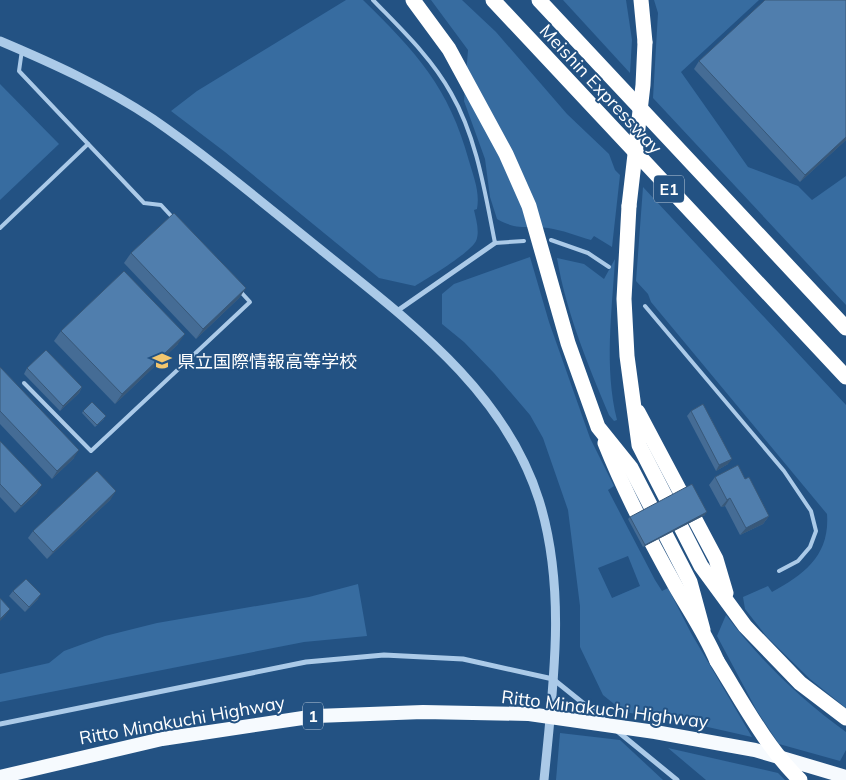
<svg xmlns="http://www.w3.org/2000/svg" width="846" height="780" font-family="Mulish,'Noto Sans JP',sans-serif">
<rect width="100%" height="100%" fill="#235283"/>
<g fill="#376ca0" fill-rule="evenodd">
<path d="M346 0H363C416 52 449 87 469 161 474 178 480 192 477 209L474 210C476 219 480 232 476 241 470 253 428 278 415 286L379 278 225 152 171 111 197 91Z"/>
<path d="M431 0H462L496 32 567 114 609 154 615 170 620 175 612 247 594 236 591 240C577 236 562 230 548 228 527 225 518 231 497 219L490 197 485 159 464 101 468 50Z"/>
<polygon points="563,0 626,0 632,40 630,73"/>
<polygon points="654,0 759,0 681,72 748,167 798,186 812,200 846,176 846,305 653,98 658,13"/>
<polygon points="0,84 59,144 0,200"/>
<path d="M643 187 846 405V708L810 679 767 637 745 609 743 597 768 586 772 592C805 574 830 555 827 514L651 302 648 294 636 281Z"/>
<path d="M530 257 549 322 590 438 614 486 608 490 655 580 662 591 668 588 691 633 752 737 681 721 624 712 603 695 580 647V606L568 510 543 438 530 415 494 373 464 342 442 324V294L454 284ZM628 556 640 586 612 598 598 568Z"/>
<path d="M557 258 584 264 604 279 615 259C612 312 604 367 617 420L614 421 609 415C588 365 566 312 557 258Z"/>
<polygon points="358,584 367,636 304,642 0,702 0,674 49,663 64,651 105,636 157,623 309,597"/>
<path d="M726 615C760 660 800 699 846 732V750L840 761 779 744 757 711 717 636Z"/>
<polygon points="560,733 620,740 663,780 556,780"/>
<polygon points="668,748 778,773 785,780 706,780"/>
</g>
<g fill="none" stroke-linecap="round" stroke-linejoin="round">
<g stroke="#abcae8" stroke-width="4">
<path d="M373 0C401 29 431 57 451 93 477 138 485 193 495 243L524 241"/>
<polyline points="22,50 19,71 144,203 161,205 173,218"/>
<polyline points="0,228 88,144"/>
<polyline points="551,240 588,253 609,267"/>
<polyline points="645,306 784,471 811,511 816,531 810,547 798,561 779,571"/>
<polyline points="24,383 91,451 250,302 240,291"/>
</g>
<g stroke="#abcae8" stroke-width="5">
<polyline points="397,311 495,243"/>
<polyline points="0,724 306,662 384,655 463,659 553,679 604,720"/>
<polyline points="616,730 677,780"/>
</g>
<path stroke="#abcae8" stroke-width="9" d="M0 41C52 63 105 87 153 119 211 159 265 205 320 249 406 319 504 389 539 500 567 590 553 687 544 780"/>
<polyline stroke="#f6fafe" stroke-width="14" points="0,777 162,739 316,716 423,712 529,714"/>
<g stroke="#fff" stroke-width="15">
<polyline points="413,0 449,49 506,154 529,206 568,343 598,427 631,468 690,582 703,630"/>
<polyline points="493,0 846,377"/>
<polyline points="539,0 846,328"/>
<polyline points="641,0 645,42"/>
<polyline points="629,206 624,299 627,356 639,445 701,566 745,626 800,683 846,718"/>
<polyline points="638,412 716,559 726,593"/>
<path d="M605 443C625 493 650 541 676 587 691 613 705 633 717 661"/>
</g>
<polyline stroke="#f6fafe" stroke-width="14" points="529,714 655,732 755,750 846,777"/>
<g stroke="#fff" stroke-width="15">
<polyline points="629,206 643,85 645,42"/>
<path d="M717 661C742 701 766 747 800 780"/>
</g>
</g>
<g fill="#456c95">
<polygon points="699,61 846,140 800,182 694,69"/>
<polygon points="131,253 246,288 239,298 196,339 124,263"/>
<polygon points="61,331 178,344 115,404 54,341"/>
<polygon points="0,367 74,458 52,479 0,424"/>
<polygon points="27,368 82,387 79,393 60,411 24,374"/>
<polygon points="83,411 104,419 95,427 82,413"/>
<polygon points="691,411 728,464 716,471 687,416"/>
<polygon points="0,441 37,493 15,513 0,497"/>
<polygon points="715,477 745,479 769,516 763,524 740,535 725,506 721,507 709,485"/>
<polygon points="111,499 47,559 28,538 33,531"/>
<polygon points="705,515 643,547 628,519 630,517"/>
<polygon points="13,591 38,599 25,612 9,596"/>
</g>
<g fill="#385879">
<polygon points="846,137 846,140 800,182 805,175"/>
<polygon points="246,288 239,298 196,339 203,329"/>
<polygon points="185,334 178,344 115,404 122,394"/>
<polygon points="82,387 79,393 60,411 63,406"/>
<polygon points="79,450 74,458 52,479 57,471"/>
<polygon points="732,459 728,464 716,471 719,465"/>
<polygon points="42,485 37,493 15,513 21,506"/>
<polygon points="116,491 111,499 47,559 53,552"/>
<polygon points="730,498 725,506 721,507 727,500"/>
<polygon points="707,512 705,515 643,547 645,545"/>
<polygon points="769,516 763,524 740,535 746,528"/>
<polygon points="41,594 38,599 25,612 29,607"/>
<polygon points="10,609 5,616 0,621 0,619"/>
</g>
<g fill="#507ead" stroke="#385879">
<polygon points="765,0 846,0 846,137 805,175 699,61"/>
<polygon points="174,213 246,288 203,329 131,253"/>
<polygon points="124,271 185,334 122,394 61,331"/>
<polygon points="46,350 82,387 63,406 27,368"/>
<polygon points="0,367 79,450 57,471 0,411"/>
<polygon points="92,402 106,416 97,425 83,411"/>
<polygon points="703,404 732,459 719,465 691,411"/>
<polygon points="0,441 42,485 21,506 0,484"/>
<polygon points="738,465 745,479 749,477 769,516 746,528 730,498 727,500 715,477"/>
<polygon points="97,471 116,491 53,552 33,531"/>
<polygon points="692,484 707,512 645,545 630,517"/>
<polygon points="26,579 41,594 29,607 13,591"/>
<polygon points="0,598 10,609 0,619"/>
</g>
<defs>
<g id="school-bare" transform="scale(1.5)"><path d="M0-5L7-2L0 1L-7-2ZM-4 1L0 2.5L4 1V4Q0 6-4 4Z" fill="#f3c66e" stroke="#235283" stroke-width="2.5" paint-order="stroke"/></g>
</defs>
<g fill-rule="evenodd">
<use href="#school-bare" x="162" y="361"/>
</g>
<g text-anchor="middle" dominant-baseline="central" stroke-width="4" stroke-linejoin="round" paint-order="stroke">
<g fill="#235283" stroke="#bdcbda" stroke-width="1">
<rect x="654" y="175.5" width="30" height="27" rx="4"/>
<rect x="303" y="702.5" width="20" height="27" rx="4"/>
</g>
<g font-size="16" font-weight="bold" fill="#fff">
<text x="669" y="189">E1</text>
<text x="313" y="716">1</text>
</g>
<g font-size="18" fill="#fff" stroke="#235283">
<text transform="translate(601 89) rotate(47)">Meishin Expressway</text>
<text transform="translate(605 709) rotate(7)">Ritto Minakuchi Highway</text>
<text transform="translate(182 720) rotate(-10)">Ritto Minakuchi Highway</text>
</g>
<g font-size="18" fill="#fff" stroke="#235283" text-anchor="start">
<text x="177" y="361">県立国際情報高等学校</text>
</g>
</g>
</svg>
